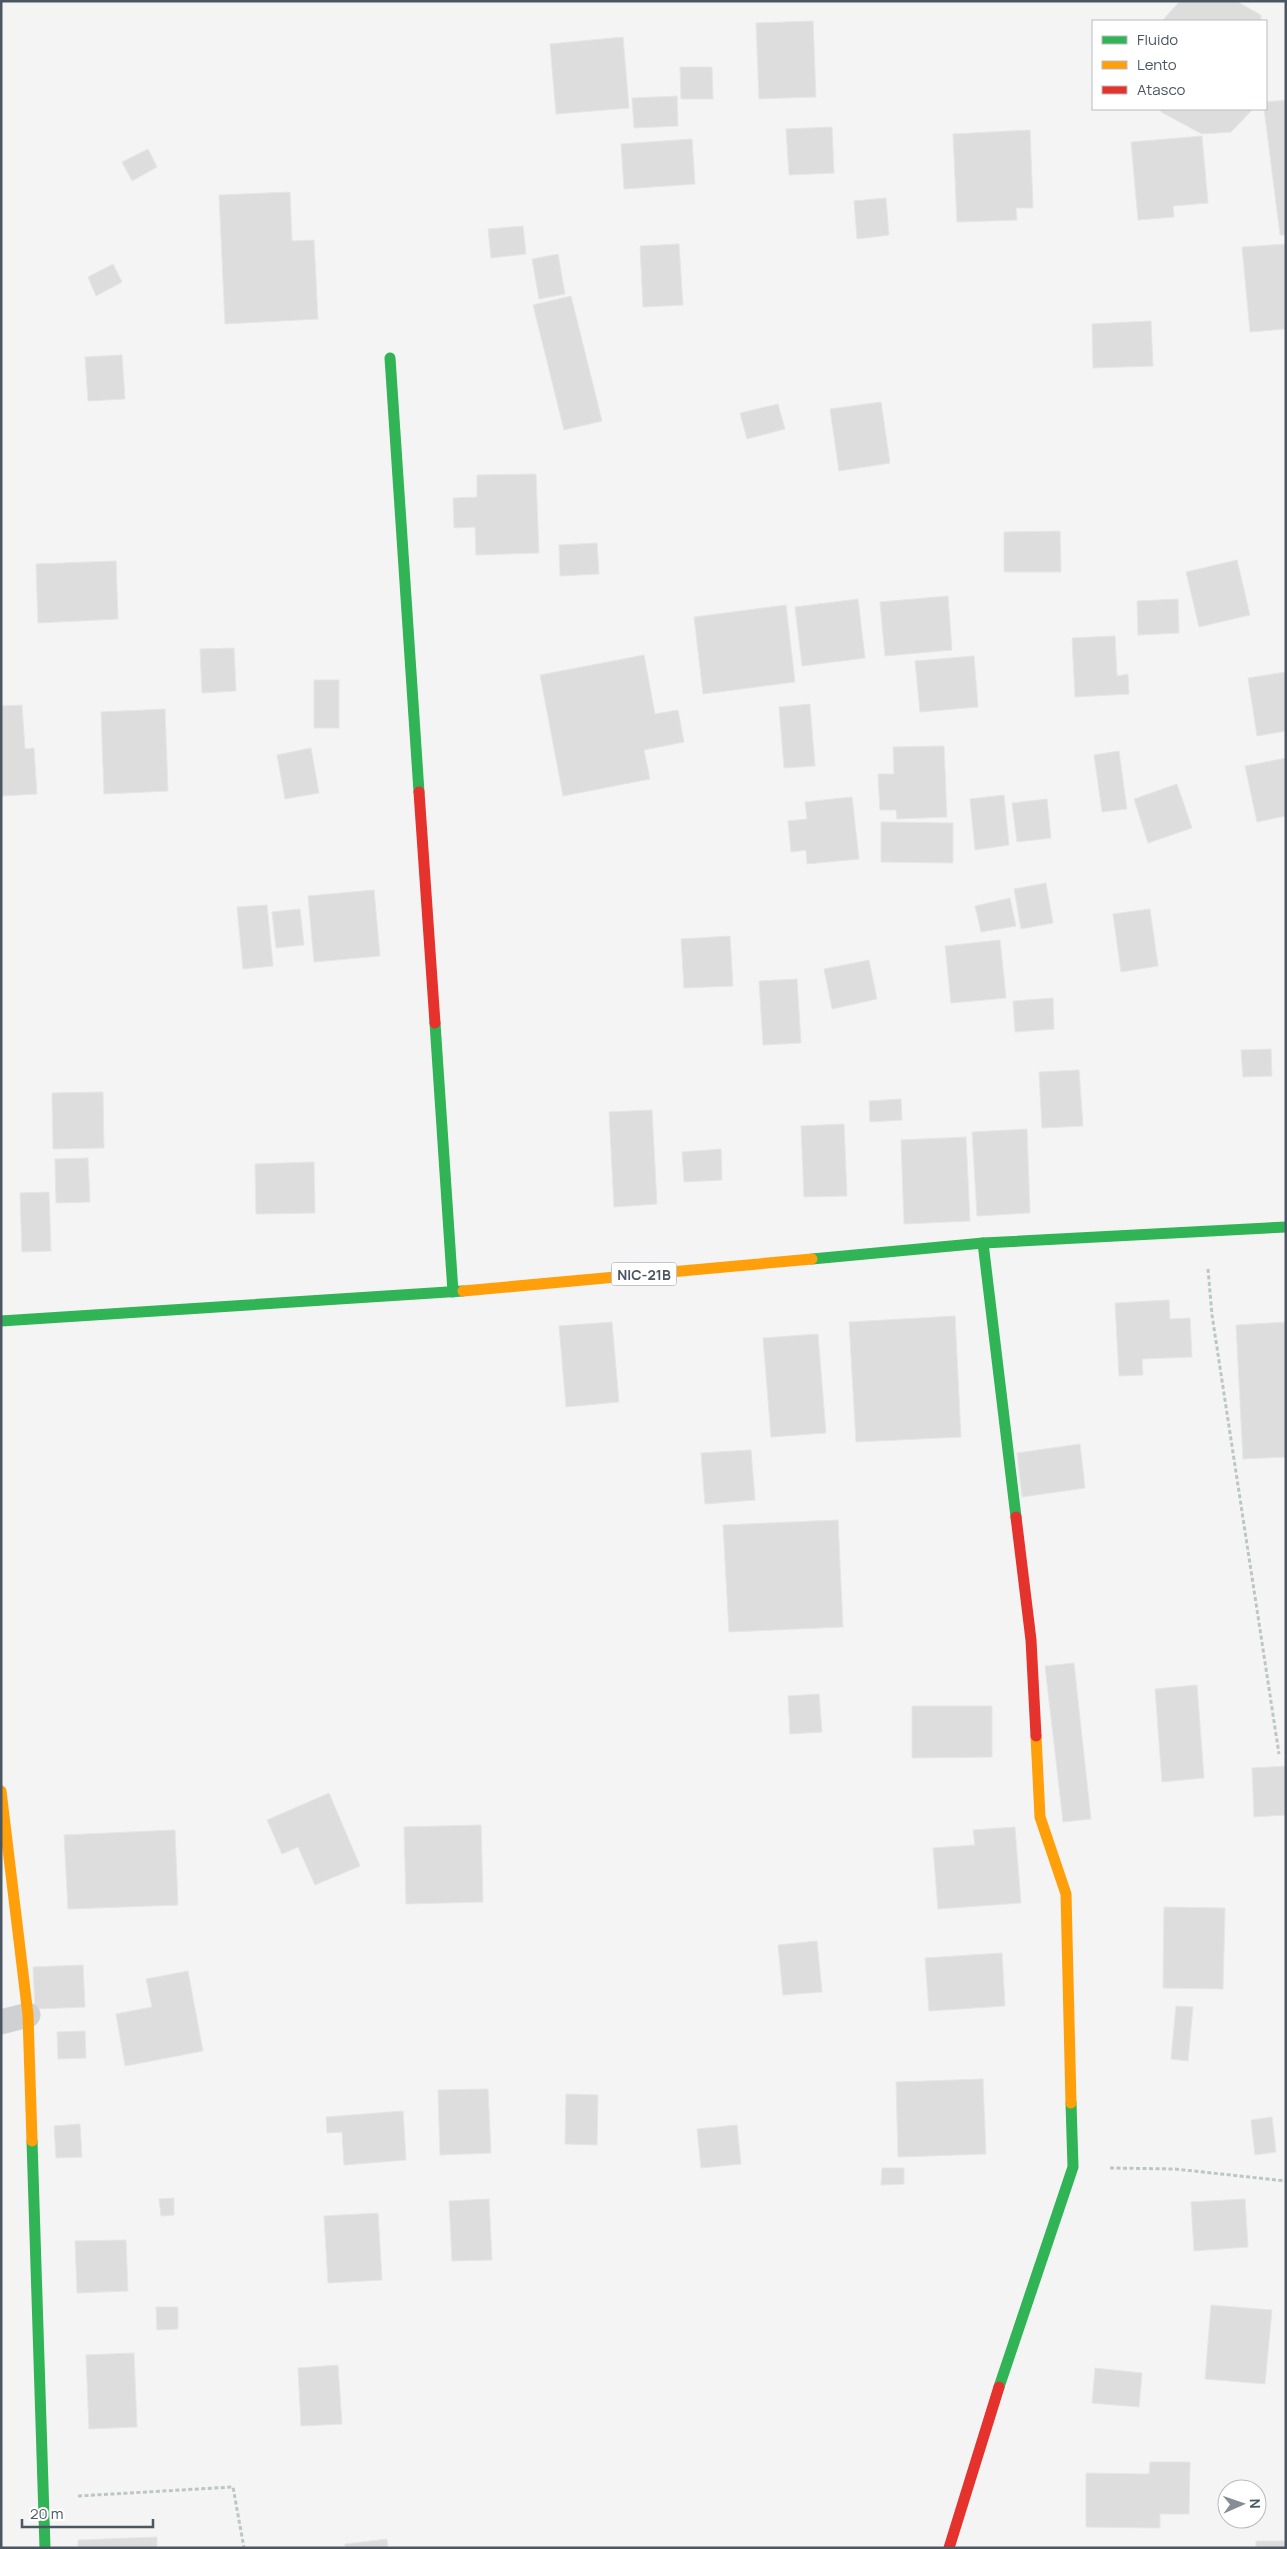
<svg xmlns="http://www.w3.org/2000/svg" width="1287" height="2549" font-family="Manrope,sans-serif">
<rect width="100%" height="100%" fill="#f4f4f4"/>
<g fill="#ddddde" stroke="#e5e6e7">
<polygon points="1180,1 1236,1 1261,15 1261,21 1162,21"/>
<polygon points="813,21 816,97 759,99 756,23"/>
<polygon points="623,37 629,108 556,114 550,44"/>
<polygon points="680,67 712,67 713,99 681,99"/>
<polygon points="677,96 678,126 634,128 632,98"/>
<polygon points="1286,100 1286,235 1280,235 1264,109 1266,102"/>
<polygon points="1160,109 1253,109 1231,132 1202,134 1161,112"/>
<polygon points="832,127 834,173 789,175 786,129"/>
<polygon points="1030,130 1033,208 1016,208 1017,220 957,222 953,134"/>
<polygon points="1202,136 1208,203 1173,206 1174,217 1138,220 1131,142"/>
<polygon points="692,139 695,184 624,189 621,144"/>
<polygon points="148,149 157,167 132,181 122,162"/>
<polygon points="290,192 292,241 314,240 318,319 225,324 219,195"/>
<polygon points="886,198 889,235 857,239 854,201"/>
<polygon points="523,226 526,254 491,258 488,229"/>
<polygon points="679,244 683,305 643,307 640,246"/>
<polygon points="1286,244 1286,329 1250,332 1242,247"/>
<polygon points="558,254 565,294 539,299 532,259"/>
<polygon points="113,264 122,282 96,296 88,277"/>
<polygon points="571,296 602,421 564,430 533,305"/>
<polygon points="1151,321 1153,366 1093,368 1092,324"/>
<polygon points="122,355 125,399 88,401 85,357"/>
<polygon points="881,402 890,463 839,471 830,409"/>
<polygon points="778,404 785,429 747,439 740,413"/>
<polygon points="536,474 539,553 476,555 475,527 454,528 453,498 477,497 477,475"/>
<polygon points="1060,531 1061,572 1004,572 1004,532"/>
<polygon points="597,543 599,574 560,576 559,545"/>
<polygon points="1237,560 1250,615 1199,627 1186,572"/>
<polygon points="116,561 118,619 38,623 36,564"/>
<polygon points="948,596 952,650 885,656 880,602"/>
<polygon points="858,599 865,658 802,666 795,607"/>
<polygon points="1178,599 1179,633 1138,635 1137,601"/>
<polygon points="786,605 795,682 703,694 694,617"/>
<polygon points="1115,636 1117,676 1128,674 1129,694 1075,697 1072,638"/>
<polygon points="234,648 236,691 202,693 200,649"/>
<polygon points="644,655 655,714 678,710 684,742 644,750 650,779 563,796 540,675"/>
<polygon points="974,656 978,707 920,712 915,661"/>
<polygon points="1286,672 1286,731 1257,736 1248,678"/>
<rect x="314" y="680" width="25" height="48"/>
<polygon points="810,704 815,766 784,768 779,707"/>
<polygon points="22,705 25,749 34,748 37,794 1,796 1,706"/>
<polygon points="165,709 168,791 104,794 101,712"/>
<polygon points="944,746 947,817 897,819 896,810 880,810 878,774 894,774 893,747"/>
<polygon points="311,748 319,793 285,799 277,755"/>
<polygon points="1119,751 1127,809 1102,812 1094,755"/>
<polygon points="1286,758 1286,816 1257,822 1245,766"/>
<polygon points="1177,784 1192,828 1148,843 1134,799"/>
<polygon points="1004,795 1009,845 975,850 970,799"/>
<polygon points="852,797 859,859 807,864 806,850 791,852 788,821 807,819 805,802"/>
<polygon points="1047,799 1051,838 1017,842 1012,803"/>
<polygon points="881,822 953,823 953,863 881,862"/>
<polygon points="1046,883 1053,923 1021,929 1014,889"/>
<polygon points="374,890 380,956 314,962 308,896"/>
<polygon points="1010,898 1016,926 981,932 975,906"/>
<polygon points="267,905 273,966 243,969 237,907"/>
<polygon points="300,909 304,945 276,948 272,912"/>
<polygon points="1150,909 1158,966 1121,972 1113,914"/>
<polygon points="730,936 733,986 684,988 681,939"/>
<polygon points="1000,940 1006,998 951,1003 945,946"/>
<polygon points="869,960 877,999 832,1009 824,969"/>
<polygon points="797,979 801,1043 763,1045 759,981"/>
<polygon points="1053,998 1054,1029 1015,1032 1013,1001"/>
<polygon points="1271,1049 1272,1076 1243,1077 1241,1050"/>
<polygon points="1079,1070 1083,1126 1042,1128 1039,1072"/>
<polygon points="103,1092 104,1148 53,1149 52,1093"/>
<polygon points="901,1099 902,1120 870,1122 869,1101"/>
<polygon points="652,1110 657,1204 614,1207 609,1112"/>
<polygon points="844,1124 847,1196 804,1197 801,1126"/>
<polygon points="1027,1129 1030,1213 977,1216 972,1132"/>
<polygon points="966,1137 970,1221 904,1224 901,1140"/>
<polygon points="721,1149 722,1180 684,1182 682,1152"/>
<polygon points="88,1158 90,1202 56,1203 55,1159"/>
<polygon points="314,1162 315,1213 256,1214 255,1164"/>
<polygon points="49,1192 51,1251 22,1252 20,1193"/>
<polygon points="1169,1300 1170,1319 1190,1318 1192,1357 1142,1359 1143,1375 1119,1376 1115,1303"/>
<polygon points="955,1316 961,1437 856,1442 849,1322"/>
<polygon points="612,1322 619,1402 566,1407 559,1326"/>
<polygon points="1286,1322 1286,1457 1243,1459 1236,1325"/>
<polygon points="818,1334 826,1433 771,1437 763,1338"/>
<polygon points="1080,1444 1085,1488 1022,1497 1017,1453"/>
<polygon points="751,1450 755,1500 705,1504 701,1453"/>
<polygon points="838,1520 843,1627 729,1632 723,1525"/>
<polygon points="1074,1663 1091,1819 1063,1822 1045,1666"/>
<polygon points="1197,1685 1204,1778 1162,1782 1155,1689"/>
<polygon points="819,1694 822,1732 790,1734 788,1696"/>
<polygon points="912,1706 992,1706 992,1757 912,1758"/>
<polygon points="1286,1766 1286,1815 1254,1817 1252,1768"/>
<polygon points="329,1793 360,1866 315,1885 298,1847 282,1854 267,1820"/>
<polygon points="481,1825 483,1902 406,1904 404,1827"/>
<polygon points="1015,1827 1021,1903 938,1909 933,1848 975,1845 973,1830"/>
<polygon points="175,1830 178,1905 68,1909 64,1835"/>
<polygon points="1164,1907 1225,1908 1223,1989 1163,1988"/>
<polygon points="817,1941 822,1992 783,1995 778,1945"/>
<polygon points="1002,1953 1005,2006 929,2011 925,1958"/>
<polygon points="83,1965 85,2007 35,2009 33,1967"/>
<polygon points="188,1971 203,2051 125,2066 116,2014 152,2007 146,1979"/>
<polygon points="1176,2006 1193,2007 1188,2061 1171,2059"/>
<polygon points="85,2031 86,2058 58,2059 57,2032"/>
<polygon points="983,2079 986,2154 898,2157 896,2082"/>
<polygon points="488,2089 491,2153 440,2155 438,2090"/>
<polygon points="566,2094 598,2095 597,2145 565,2144"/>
<polygon points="403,2111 406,2160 344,2165 342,2132 327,2133 326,2117"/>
<polygon points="1272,2117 1276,2152 1255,2155 1251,2120"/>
<polygon points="80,2124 82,2157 56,2158 54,2126"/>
<polygon points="737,2125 741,2164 701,2168 697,2129"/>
<polygon points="882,2168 904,2168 904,2184 881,2185"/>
<polygon points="174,2198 174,2215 161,2216 159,2199"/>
<polygon points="489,2199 492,2260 452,2261 449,2201"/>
<polygon points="1245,2199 1248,2247 1194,2251 1191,2202"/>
<polygon points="378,2213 382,2280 328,2283 324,2216"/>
<polygon points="126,2240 128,2291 77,2293 75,2241"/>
<polygon points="1211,2305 1272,2310 1265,2384 1205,2379"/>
<polygon points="156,2307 178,2307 178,2329 157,2330"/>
<polygon points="134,2353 137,2427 89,2429 86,2355"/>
<polygon points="338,2365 342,2424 301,2426 298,2368"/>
<polygon points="1095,2368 1142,2373 1139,2407 1092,2403"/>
<polygon points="1150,2462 1190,2462 1189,2514 1160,2514 1160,2528 1086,2527 1086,2473 1149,2474"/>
<polygon points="157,2537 157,2548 78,2548 78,2540"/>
<polygon points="387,2539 388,2548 345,2548 345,2544"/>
<rect x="1256" y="2541" width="30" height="7"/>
</g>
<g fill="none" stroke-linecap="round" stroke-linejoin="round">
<g stroke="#bcc7c4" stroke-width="3" stroke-dasharray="4 2.5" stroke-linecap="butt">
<polyline points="1208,1269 1212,1315 1279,1754"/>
<polyline points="1110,2168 1175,2169 1286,2181"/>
<polyline points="78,2496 233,2487 244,2548"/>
</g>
<polyline stroke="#ced0d2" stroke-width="25" points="1,2022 28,2015"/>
<g stroke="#30b455" stroke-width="11">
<polyline points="390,358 419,792"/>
<polyline points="435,1023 453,1292"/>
<polyline points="983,1243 1016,1517"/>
<polyline points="812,1259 983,1243 1286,1227"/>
<polyline points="1,1321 463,1291"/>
<polyline points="32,2141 45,2548"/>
<polyline points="999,2387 1073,2167 1071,2103"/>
</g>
<g stroke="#ff9f0a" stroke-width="11">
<polyline points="463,1291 812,1259"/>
<polyline points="1036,1736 1040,1817 1066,1894 1071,2103"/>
<polyline points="1,1791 28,2015 32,2141"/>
</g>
<g stroke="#e5322d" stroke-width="11">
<polyline points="419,792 435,1023"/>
<polyline points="1016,1517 1031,1640 1036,1736"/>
<polyline points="949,2548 999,2387"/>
</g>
</g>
<g text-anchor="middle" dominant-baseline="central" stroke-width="4" stroke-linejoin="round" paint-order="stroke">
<rect fill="#fff" stroke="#808990" stroke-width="1" x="611.5" y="1262.5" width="65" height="23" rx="4"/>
<g font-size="14" font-weight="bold" fill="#4a5661">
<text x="644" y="1274">NIC-21B</text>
</g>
</g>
<rect width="1287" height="2549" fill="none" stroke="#4a5661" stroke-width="5"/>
<rect x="1092" y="20" width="175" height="90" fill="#ffffff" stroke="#b7bbc0"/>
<rect x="1102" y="36" width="25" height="8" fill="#30b455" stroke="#b7bbc0"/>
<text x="1137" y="45" font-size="15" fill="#4a5661">Fluido</text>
<rect x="1102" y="61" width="25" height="8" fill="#ff9f0a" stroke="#b7bbc0"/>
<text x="1137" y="70" font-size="15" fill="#4a5661">Lento</text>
<rect x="1102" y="86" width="25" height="8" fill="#e5322d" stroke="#b7bbc0"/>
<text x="1137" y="95" font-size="15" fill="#4a5661">Atasco</text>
<g transform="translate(1242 2504) rotate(88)"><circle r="24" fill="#ffffff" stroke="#b7bbc0"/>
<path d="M0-4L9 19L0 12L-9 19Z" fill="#868d94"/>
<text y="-8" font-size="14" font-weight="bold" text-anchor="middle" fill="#4a5661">N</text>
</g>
<path d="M22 2519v8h131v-8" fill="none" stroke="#4a5661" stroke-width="2.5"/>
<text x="30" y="2519" font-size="15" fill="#4a5661" stroke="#ffffff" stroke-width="4" paint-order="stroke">20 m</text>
</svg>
